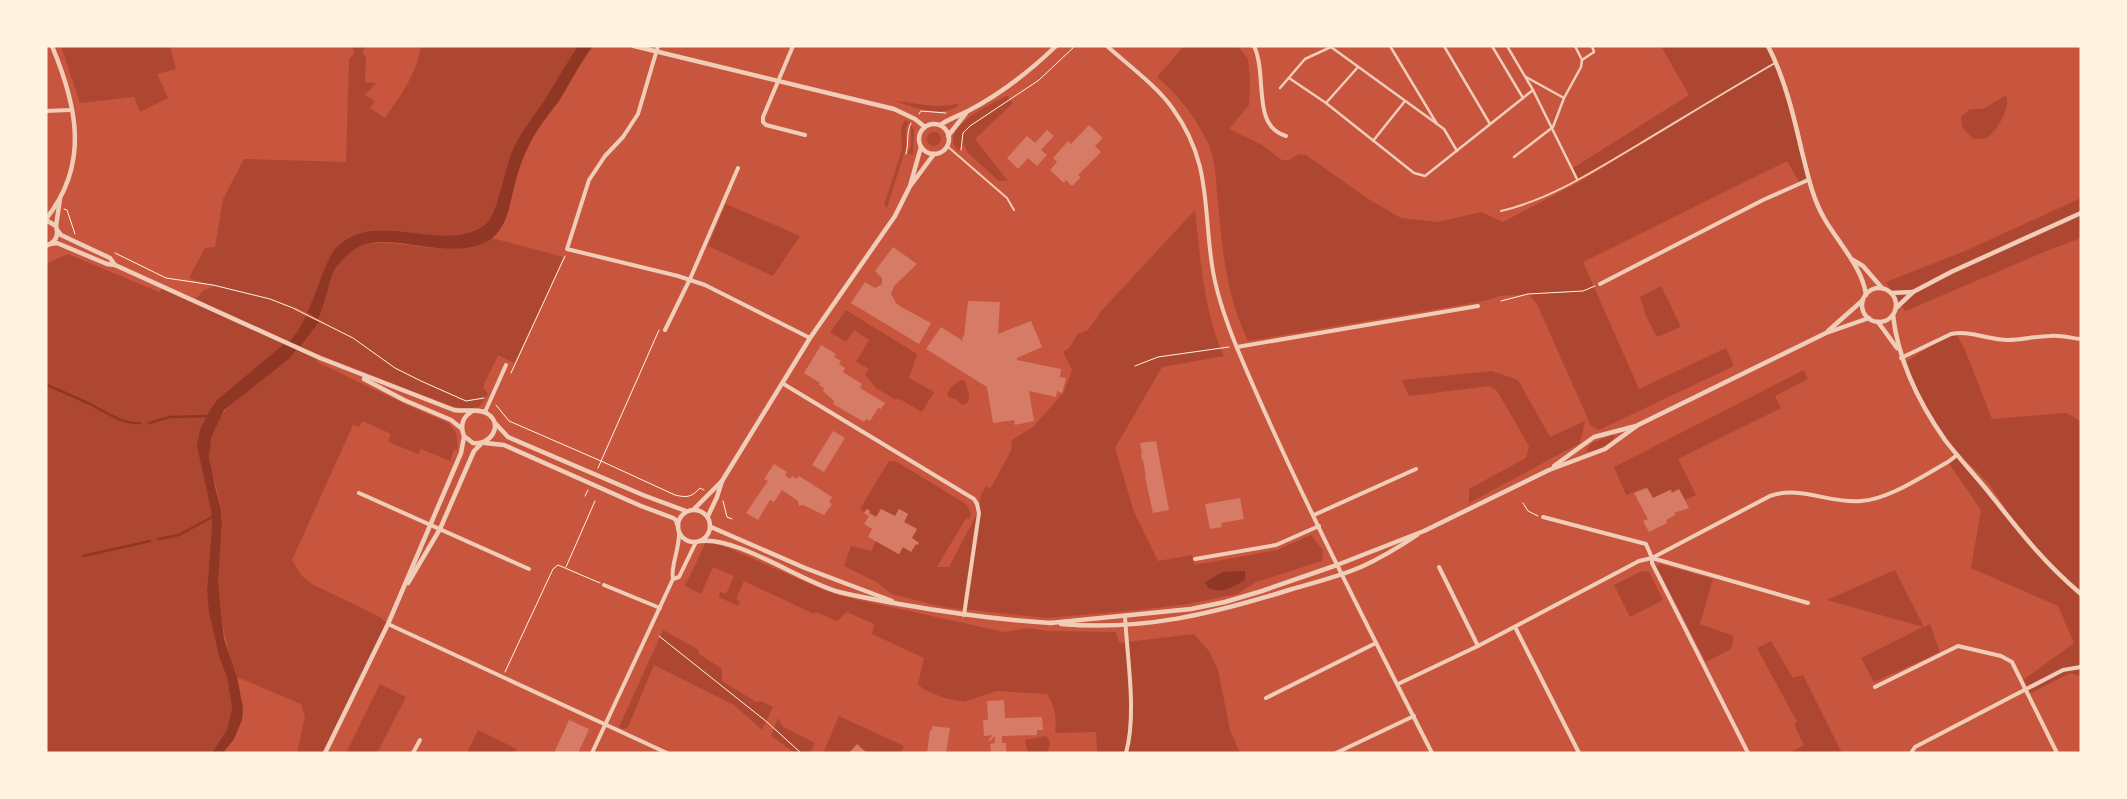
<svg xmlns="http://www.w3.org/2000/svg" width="2127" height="799" font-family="Quicksand,sans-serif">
<rect width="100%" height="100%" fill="#c8553d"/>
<g fill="#ae4732" fill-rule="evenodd">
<polygon points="61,46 170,46 176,69 157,74 168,98 140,112 134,97 80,103"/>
<path d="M349 46H364L363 54 366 56 365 82 376 83 365 95 375 101 370 108 385 118C401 95 416 75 421 46H578C566 64 555 83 544 101 533 117 521 132 513 149 505 166 498 215 486 224 441 257 375 206 334 250 326 260 314 299 307 313L295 307 293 309 306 316C301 326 296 340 284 344L217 400 208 413 200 429 201 461 211 510 212 525 207 591 215 640 227 677 232 708 227 730 212 753H46V264L68 254 159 292 164 287 194 301 203 291 214 286 189 278 205 248 215 247 223 199 244 159 346 162 349 60 354 53 353 48Z"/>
<path d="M1184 46H1238L1248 59 1250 82 1249 105 1229 129 1262 145 1282 160H1289L1299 154 1306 155 1370 200 1401 218 1438 222 1481 212 1503 222 1579 182 1705 106 1577 179 1573 168 1689 95 1661 46H1767L1784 86 1808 180 1800 183 1787 161 1583 262 1639 389 1726 348 1734 366 1599 430 1591 426 1536 302 1528 294 1500 296 1484 301 1248 341C1226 294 1223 254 1218 203 1216 184 1216 161 1208 143 1196 118 1178 94 1157 77Z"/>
<path d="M2006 95C2011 107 1997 132 1986 138 1982 139 1977 139 1973 139L1962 127 1961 117 1970 109H1983Z"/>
<path d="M1007 96 1013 103 975 139 1008 181H999L968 153 964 144 958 151C956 147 953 145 953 140 953 122 993 102 1007 96Z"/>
<path d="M894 101C911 102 944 110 958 103V106C939 118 914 107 894 101Z"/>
<polygon points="905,120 909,122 906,128 906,147 887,208 884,205 902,150 901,128"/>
<polygon points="911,125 914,130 913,155 908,153 911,145"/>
<circle cx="934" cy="139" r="7"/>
<polygon points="2081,198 2081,238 2044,252 1908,310 1905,311 1886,282 1965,251"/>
<polygon points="726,204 800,236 773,276 708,246"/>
<path d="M1195 210C1200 256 1204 314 1224 356L1162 367 1115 448 1134 512 1158 561 1192 555 1194 565 1277 550 1311 535 1323 550 1322 561 1256 582 1237 594 1188 604 1138 610 1045 618 943 607 891 594 878 583 844 566 851 546 871 551 876 541 899 555 903 547 911 552 916 544 919 543 912 538 917 529 904 522 908 514 899 509 895 516 881 509 876 517 869 513 870 511 867 509 865 512 860 509 889 461 897 462 966 504 971 513 970 519 966 518 937 567H949L979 510 981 495 986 486 990 489 1011 451 1012 440 1033 427 1064 392 1072 370 1063 352 1069 348 1078 334 1088 330 1102 310Z"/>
<path d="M492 238 563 257 549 290 514 363 498 355 483 387 488 394 479 407 466 409 448 405 300 347 319 322 323 324 324 322 318 319C328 303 327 284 335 268 355 229 403 247 436 248 455 249 475 246 492 238Z"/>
<polygon points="1661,286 1681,327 1657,337 1646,316 1640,297"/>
<polygon points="846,310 917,354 909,378 934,392 922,412 898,398 896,400 876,388 865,375 869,369 856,362 869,340 854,330 846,342 830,332"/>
<path d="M1956 333 1965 350 1992 419 2066 413 2081 421V676L2070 673 2029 694 2022 681 2074 643 2058 606 1971 568 1981 510 1948 462 1957 456 1934 423 1904 363 1945 337ZM1960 457C1989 478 1998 496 2016 527Z"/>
<path d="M297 349 318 359 317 362 411 407 448 423 456 432 458 450 454 449 450 461 421 449 418 454 388 442 391 434 363 421 359 427 353 425 292 560 302 576 312 584 380 617 388 624 325 753H297L305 717 301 704 237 677C226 646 219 614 218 581 217 558 224 535 222 512 219 488 204 463 211 437 222 401 261 379 290 358Z"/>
<polygon points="1804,370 1808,379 1775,396 1781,408 1678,459 1696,495 1685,500 1679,489 1673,492 1671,489 1653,498 1647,487 1626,495 1614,467"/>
<polygon points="1492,371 1518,380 1550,437 1585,421 1580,443 1469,503 1469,489 1526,458 1529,446 1497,391 1490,386 1409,396 1402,380"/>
<polygon points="961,380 965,381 969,395 968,402 962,405 956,399 950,398 947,394 951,387"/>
<path d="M1613 435 1615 437C1609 446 1599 449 1589 452L1586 450 1592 443Z"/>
<path d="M706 542 719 544 826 591 854 599 1004 632 1030 628 1047 631 1116 632 1119 643 1194 634 1209 651 1218 670 1230 730 1240 753H1097L1096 732 1055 733C1057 718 1055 706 1047 694L996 691 964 702 944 698 923 689 918 684 924 658 872 634 874 624 847 612 837 621 816 612 814 614 744 581 736 599 740 601 738 606 719 597 720 592 726 594 734 576 713 567 701 594 685 586Z"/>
<polygon points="1660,564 1713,579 1700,624 1734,636 1731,649 1706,662 1656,566"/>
<polygon points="1895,570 1924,627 1930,624 1940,652 1874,682 1861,658 1923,627 1827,600"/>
<polygon points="1642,571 1649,572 1663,600 1630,617 1614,585"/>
<polygon points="663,630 699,650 698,653 722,669 722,681 756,702 761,701 773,707 762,730 734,705 654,665 628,727 623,729 619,727"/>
<polygon points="1771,641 1793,678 1803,675 1842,753 1789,753 1804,745 1794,724 1797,722 1757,648"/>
<polygon points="380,684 406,697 377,753 346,753"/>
<polygon points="839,716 904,746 901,753 823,753"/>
<polygon points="778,718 783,727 815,743 810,753 795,753 771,736"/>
<polygon points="478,730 517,749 515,753 467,753"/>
<polygon points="1046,736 1050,742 1048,753 1028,753 1025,740"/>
</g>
<g fill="#8f3625">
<path d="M578 46H593C580 63 570 83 559 101 552 110 545 119 539 128 528 144 521 162 516 180 510 200 509 226 491 239 454 264 394 231 360 246 350 251 344 258 337 266 329 275 327 303 318 319L307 313C314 299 326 260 334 250 375 205 442 257 486 224 498 214 505 166 513 149 521 132 533 117 544 101 555 83 566 64 578 46Z"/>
<polygon points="306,316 319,322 300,347 289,342 298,331"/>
<polygon points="284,344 297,349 290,358 224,410 211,438 209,457 215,487 221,509 222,523 218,580 221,614 224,639 237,677 243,708 242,720 234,739 223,753 212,753 227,730 232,708 227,677 219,656 209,612 207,591 212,525 211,510 197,446 200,429 208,413 217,400"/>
<path d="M1245 571V580C1231 588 1223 594 1208 588L1205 582 1223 572Z"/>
</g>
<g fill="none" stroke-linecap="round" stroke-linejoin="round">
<g stroke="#8f3625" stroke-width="2.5">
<path d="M47 385C61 391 75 397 90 404 106 412 121 424 140 423"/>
<polyline points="149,423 170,417 209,416"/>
<polyline points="158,539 179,535 214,516"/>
<polyline points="83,556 150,541"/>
</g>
</g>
<g fill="#d67c66">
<polygon points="1089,125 1103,138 1095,146 1101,152 1078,175 1081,177 1072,186 1066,180 1064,183 1050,170 1057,162 1053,158 1068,141 1071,144"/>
<polygon points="1047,130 1054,136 1041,150 1047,155 1037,166 1028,158 1018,169 1007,158 1027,136 1035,143"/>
<polygon points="893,247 917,264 894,286 891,294 896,303 901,307 931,323 919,344 851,303 865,282 875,288 882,284 882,278 875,271"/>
<polygon points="968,301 1000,302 998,334 1031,321 1042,347 1017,358 1017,360 1061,369 1060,377 1066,378 1062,393 1057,391 1056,397 1029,391 1034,421 1015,425 1014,420 993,423 987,387 926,349 941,327 963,341 962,338 964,336"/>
<polygon points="821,345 836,354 834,357 841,361 839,364 845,368 843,372 862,384 860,388 885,403 881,409 878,408 870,421 866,419 864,422 833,404 834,401 823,391 824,388 819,385 820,383 804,373"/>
<polygon points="833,431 845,438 824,472 812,465"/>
<polygon points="1156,441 1169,510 1153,513 1145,477 1146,477 1143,460 1142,460 1141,454 1142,454 1140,443"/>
<polygon points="774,464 787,472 785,475 790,479 792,476 797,479 799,476 832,497 829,502 832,504 824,515 803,505 799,506 798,501 782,490 774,502 770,500 758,520 746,513 768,481 764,479"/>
<polygon points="1647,488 1653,498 1670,490 1672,493 1679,489 1689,508 1674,513 1675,515 1666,520 1667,523 1649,532 1643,521 1648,519 1634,493"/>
<polygon points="1240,498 1244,519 1221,523 1222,527 1210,529 1205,504"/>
<polygon points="867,509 870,511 869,513 876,517 881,509 895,516 899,509 908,514 904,522 917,529 912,538 919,543 918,545 916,544 911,552 903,547 899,554 868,537 872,529 864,524 869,516 864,513"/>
<polygon points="1004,700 1005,718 1042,717 1043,730 1037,730 1037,735 1002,736 1002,743 1006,743 1006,753 991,753 990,744 995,743 995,736 990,741 988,740 993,735 984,736 983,720 988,720 987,701"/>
<polygon points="569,720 589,729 587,734 578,753 554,753"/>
<polygon points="932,726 950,728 946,753 927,753 930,730 932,731"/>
<polygon points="857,744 867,753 849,753"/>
</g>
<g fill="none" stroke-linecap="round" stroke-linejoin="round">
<g stroke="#fff3e0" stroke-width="1">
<polyline points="919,114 921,111 946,113"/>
<polyline points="961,150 963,133 970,126 1039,80 1075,46"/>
<path d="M906 154C909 144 906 132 911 123"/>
<polyline points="64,209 67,210 75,234"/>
<polyline points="115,253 166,278 213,285 270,299 293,308 353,338 395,368 421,381 466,401 484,398"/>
<polyline points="1501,301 1528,294 1583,291 1595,286"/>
<polyline points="1135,366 1158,357 1229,347"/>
<polyline points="511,373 565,256"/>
<path d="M496 405 509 421 601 461 675 495C687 498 692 497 700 488L704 490"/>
<polyline points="598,468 659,330"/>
<polyline points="585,496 588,490"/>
<polyline points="723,501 727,517 732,519"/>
<polyline points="1523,503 1528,511 1538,516"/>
<polyline points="566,567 595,501"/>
<polyline points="659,636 767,722 801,753"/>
<polyline points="505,672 553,569 558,565 600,583"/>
</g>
<g stroke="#f1ccb7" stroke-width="2">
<polyline points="947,146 1007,198 1014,210"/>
<path d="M1501 211C1552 199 1597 169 1641 143 1686 116 1730 89 1775 63"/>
</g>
<g stroke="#f1ccb7" stroke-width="2.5">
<polyline points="1390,46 1437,124"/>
<polyline points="1444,46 1490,124"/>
<polyline points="1492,46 1523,98"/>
<polyline points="1507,46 1533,90 1577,179"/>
<polyline points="1575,46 1582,60"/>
<polyline points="1331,47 1444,129 1457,151"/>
<polyline points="1526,77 1564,98"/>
<polyline points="1289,78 1326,103 1414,173 1425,176 1533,90"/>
<polyline points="1280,88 1305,59 1333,46"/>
<polyline points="1326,103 1358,67"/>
<polyline points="1373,141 1405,101"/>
<polyline points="1514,157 1553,127 1564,98 1581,67 1582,60 1594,52 1592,46"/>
</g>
<g stroke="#f1ccb7" stroke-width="4">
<polyline points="658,46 638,114 623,137 605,156 589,180 567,249 678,276 705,285 810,338"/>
<polyline points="793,46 763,117 763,122 766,125 805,135"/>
<path d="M1107 46C1128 65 1157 86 1173 109 1211 162 1203 205 1212 265 1216 294 1226 321 1237 348 1295 486 1364 619 1432 753"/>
<path d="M1254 46C1268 76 1251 126 1286 136"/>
<polyline points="46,111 71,110"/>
<polyline points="1600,284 1763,200 1808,180"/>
<polyline points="665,330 690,279 738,168"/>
<polyline points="1237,347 1478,306"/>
<path d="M1901 358 1951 334C1971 330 1988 340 2008 340 2022 340 2036 336 2050 336 2061 335 2071 338 2081 339"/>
<polyline points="782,383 974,499 977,504 979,513 964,615"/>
<polyline points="485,412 506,365"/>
<polyline points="359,493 529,569"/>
<polyline points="1314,515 1416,469"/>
<polyline points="1543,517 1646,544 1652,558 1652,563 1748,753"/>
<polyline points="1652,558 1808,603"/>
<polyline points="1195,559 1276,545 1319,526"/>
<polyline points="1439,567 1478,646"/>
<polyline points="673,579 679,577 696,542"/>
<polyline points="604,585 660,608"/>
<path d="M1125 616C1127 657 1137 714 1126 753"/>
<polyline points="388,624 667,753"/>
<polyline points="1515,627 1579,753"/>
<path d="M1398 684 1478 646 1639 561 1652 558 1770 496C1801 485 1829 504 1861 501 1888 500 1924 475 1948 462L1957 455"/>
<polyline points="1875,687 1958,646 2001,656 2012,662 2057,753"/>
<polyline points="1266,698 1376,643"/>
<polyline points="413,753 420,740"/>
<path d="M592 753 673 579C670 566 680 549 679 532"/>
<polyline points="1336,753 1414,716"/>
<polyline points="1911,753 1915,747 2063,670 2081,667"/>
</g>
<g stroke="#f1ccb7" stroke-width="4.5">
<polyline points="634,46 894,109 915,119 925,127"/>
<path d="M1768 46C1785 79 1794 117 1802 152 1808 175 1812 197 1824 218 1837 241 1863 268 1866 295"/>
<circle cx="934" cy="139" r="15"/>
<path d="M940 125C949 119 958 116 968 111 999 95 1030 71 1056 46"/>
<polyline points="948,136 966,113"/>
<polyline points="911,185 934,154"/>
<path d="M46 219C90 164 77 106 52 46"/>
<path d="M46 220 56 226C59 235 56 242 46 246"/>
<polyline points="56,226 60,199"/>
<polyline points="57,230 61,235 110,258 115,265"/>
<path d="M50 244 57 243 107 264 115 265 320 358 454 410C465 412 480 408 488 414 504 425 490 446 473 443L464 436C460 426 462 418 471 412"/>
<polyline points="1853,260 1863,266 1882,288"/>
<circle cx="1879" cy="305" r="17"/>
<polyline points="1891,293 1913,292"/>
<polyline points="1896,308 1913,292 1951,272 2081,213"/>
<path d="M1893 315C1898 360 1919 403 1945 440 1958 457 1973 473 1987 490 2018 529 2042 561 2081 594"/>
<polyline points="1878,322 1897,348"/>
<polyline points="1828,331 1863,300"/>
<polyline points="364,379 404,400 451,420 461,428"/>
<polyline points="496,424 508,437 643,495 686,511"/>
<polyline points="485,443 504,445 641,506 673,518 676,520 678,526"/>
<polyline points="1554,466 1594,437 1636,426"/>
<polyline points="694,509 722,481 810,338 895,216 910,186 921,147"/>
<circle cx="694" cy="526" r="16"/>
<polyline points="708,516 717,497 722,481"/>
<polyline points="711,527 805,568 892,601"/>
<path d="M701 541C736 536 802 582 839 592 859 597 879 600 899 604 950 613 1000 620 1051 623"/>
<polyline points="408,583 440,529 474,451 481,444"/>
<polyline points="1050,623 1191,609 1225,602 1262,591 1337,565 1424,531 1549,470 1605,449 1638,425 1826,333 1869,318"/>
<path d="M1061 624C1143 631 1212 614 1289 590 1312 583 1338 577 1361 567 1381 558 1399 547 1417 535"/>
<polyline points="325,753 388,624 461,453 464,437"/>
</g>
</g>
<rect width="2127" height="799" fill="none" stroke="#fff3e0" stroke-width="95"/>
</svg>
